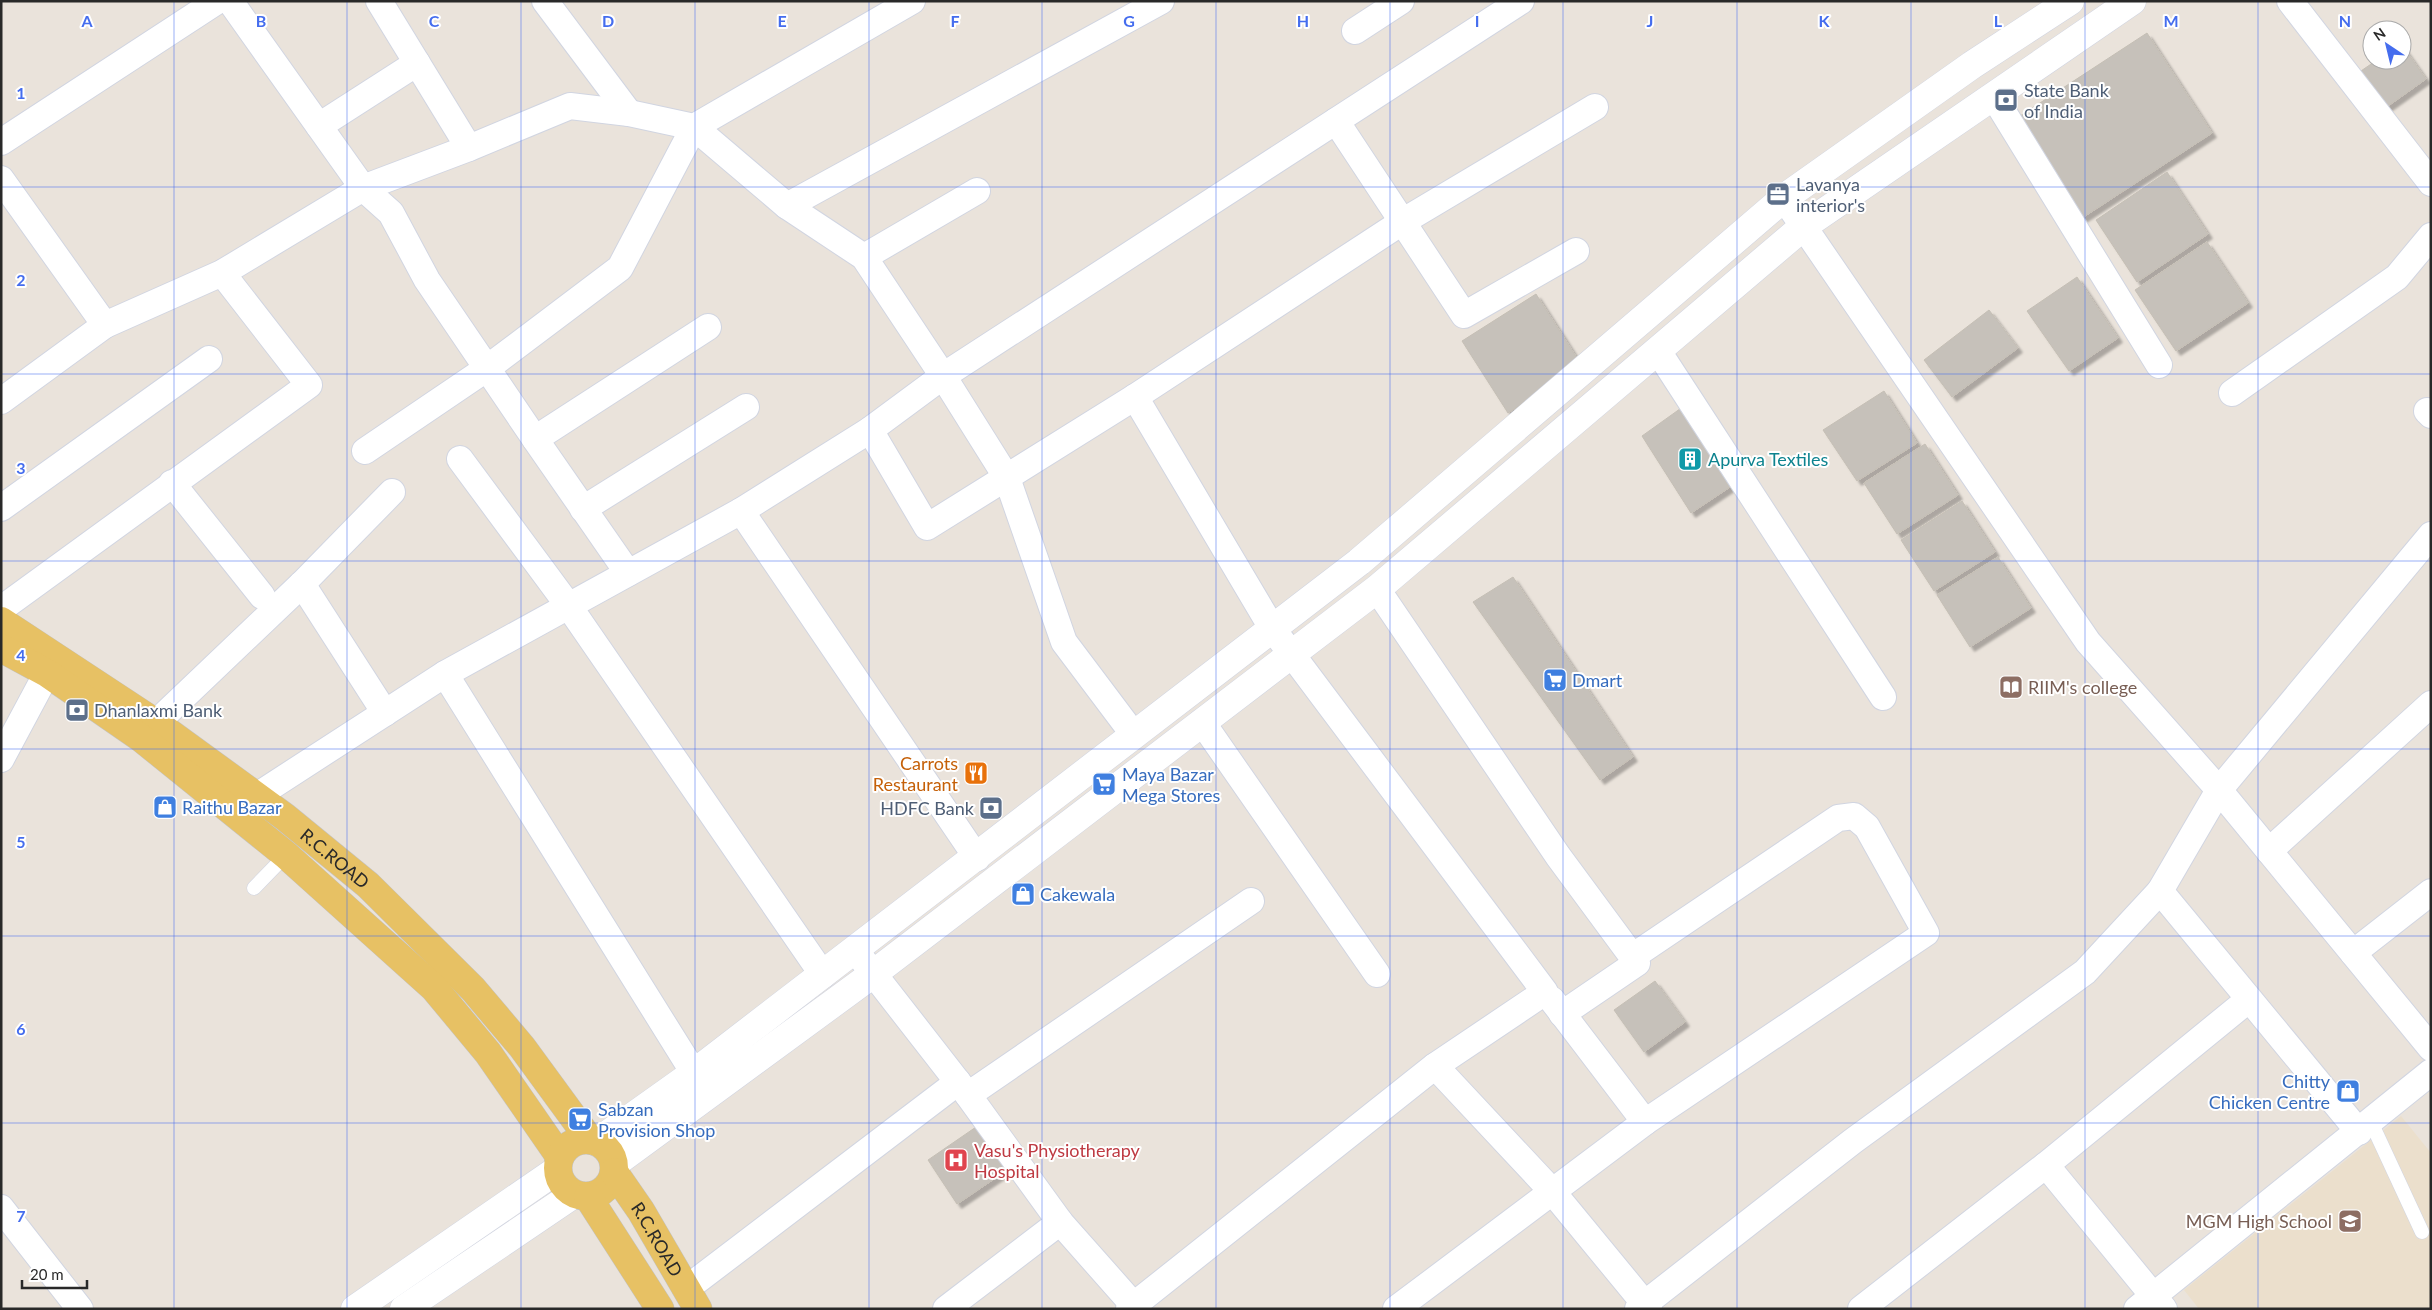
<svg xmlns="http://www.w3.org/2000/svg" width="2432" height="1310" font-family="Lato,sans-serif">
<defs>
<filter id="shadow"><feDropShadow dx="4.5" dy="4.5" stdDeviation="1" flood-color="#0004"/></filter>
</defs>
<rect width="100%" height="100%" fill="#eae3db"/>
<polygon fill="#ebdfcc" points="2401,1116 2431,1153 2431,1309 2199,1309 2184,1290"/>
<g fill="#c6c1ba" stroke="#c5bfb5" filter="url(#shadow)">
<polygon points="2147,33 2212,133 2082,218 2017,118"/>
<polygon points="2402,45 2426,79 2381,111 2355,75 2377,60 2402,60"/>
<polygon points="2167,172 2208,234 2137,282 2096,220"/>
<polygon points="2207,242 2248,303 2176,351 2135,290"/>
<polygon points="2077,277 2118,338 2069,371 2027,311"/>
<polygon points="1536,294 1582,366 1508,413 1462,341"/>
<polygon points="1989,310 2018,348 1952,397 1924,360"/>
<polygon points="1884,391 1917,443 1857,481 1823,430"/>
<polygon points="1684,406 1739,481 1691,513 1642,436"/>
<polygon points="1925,444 1958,495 1897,534 1864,483"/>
<polygon points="1962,501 1995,552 1934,591 1901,540"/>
<polygon points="1998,557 2031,608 1970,647 1937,595"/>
<polygon points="1513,577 1633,757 1600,780 1473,602"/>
<polygon points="1655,981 1685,1022 1644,1052 1614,1010"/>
<polygon points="976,1127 1006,1171 957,1204 928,1160"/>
</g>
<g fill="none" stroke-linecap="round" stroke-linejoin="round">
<g stroke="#d1d5e1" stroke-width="15">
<g id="service">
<polyline points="254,888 286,855"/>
<polyline points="2371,1122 2422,1232"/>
</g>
</g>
<g stroke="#d1d5e1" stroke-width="28">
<g id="minor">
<polyline points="230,1 363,188 391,213 427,280 535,439"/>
<polyline points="379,1 469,148"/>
<polyline points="545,1 629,113"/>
<polyline points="2290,1 2431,183"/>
<polyline points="1355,31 1401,1"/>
<polyline points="1994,97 2159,365"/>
<polyline points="1336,121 1464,315 1576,251"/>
<polyline points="319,126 417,63"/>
<polyline points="1,142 217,1"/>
<polyline points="1,179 105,325 222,273 363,188 469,148 570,106 629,113 694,127 912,1"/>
<polyline points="1784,198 2088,642 2219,790 2431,1048"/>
<polyline points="864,257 977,191"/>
<polyline points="1658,351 1883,697"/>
<polyline points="2232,393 2397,277 2431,236"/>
<polyline points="1135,397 1272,628 1545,992 1435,1066"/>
<polyline points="1,401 105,325"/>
<polyline points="2427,411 2431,415"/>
<polyline points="870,430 927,527 1135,397 1402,222 1595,107"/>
<polyline points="365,451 486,369 620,268 694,127 787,206"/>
<polyline points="460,459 568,605 823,975"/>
<polyline points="172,483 262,596"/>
<polyline points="1,508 209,359"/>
<polyline points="583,509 746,407"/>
<polyline points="741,511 977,858"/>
<polyline points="628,573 535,439 708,327"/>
<polyline points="302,584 385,713"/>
<polyline points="1377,589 1558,856 1637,963 1562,1014"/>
<polyline points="1,609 309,385 222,273"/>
<polyline points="445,674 694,1073"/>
<polyline points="1202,722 1377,974"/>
<polyline points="156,723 302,584 392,492"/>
<polyline points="1134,735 1064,642 1007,478 943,376 864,257 787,206 1161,1"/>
<polyline points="1,759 47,673"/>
<polyline points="238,808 445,674 741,511 870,430 943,376 1521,1"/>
<polyline points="2269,851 2431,704"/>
<polyline points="2160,891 2359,1132"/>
<polyline points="855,950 968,1095 1060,1222 1137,1309"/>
<polyline points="2353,953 2431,892"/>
<polyline points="1632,957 1838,818 1854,816 1867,827 1926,933 1645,1122"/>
<polyline points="968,1095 1251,901"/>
<polyline points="2046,1165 2164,1309"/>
<polyline points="1,1208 80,1309"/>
<polyline points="686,1289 958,1082"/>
<polyline points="946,1309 1060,1222"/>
<polyline points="1129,1309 1435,1066 1551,1190 1649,1309"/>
<polyline points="1396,1309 1645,1122 1552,1000"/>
<polyline points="1638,1309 1853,1141 2085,972 2160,891 2219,790 2431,535"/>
<polyline points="1861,1309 2046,1165 2248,1000"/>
<polyline points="2137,1309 2431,1072"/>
</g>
</g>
<g stroke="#d1d5e1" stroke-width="29">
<g id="tertiary">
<polyline points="597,1142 694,1073 1359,562 1784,198 1972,65 2070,1"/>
<polyline points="614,1164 873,974 1377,589 1804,226 2132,1"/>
<polyline points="355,1309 557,1170"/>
<polyline points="404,1309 574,1194"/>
</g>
</g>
<g stroke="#c3c3c3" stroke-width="29">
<g id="primary">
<path id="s1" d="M1 621 156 723 285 817 368 885 473 989 522 1047 590 1140"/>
<polyline points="1,648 47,673 141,738 286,855 434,988 488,1053 560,1157"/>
<circle cx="586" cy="1168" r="28"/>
<path id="s2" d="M614 1172 641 1211 698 1309"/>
<polyline points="588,1197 660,1309"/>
</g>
</g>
<use href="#service" stroke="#fff" stroke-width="14"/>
<use href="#minor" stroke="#fff" stroke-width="26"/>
<use href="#tertiary" stroke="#fff" stroke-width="28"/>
<use href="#primary" stroke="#e7c164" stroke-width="28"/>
</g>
<path fill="none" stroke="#456dee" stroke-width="1" stroke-opacity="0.55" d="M174 1V1309M347 1V1309M521 1V1309M695 1V1309M869 1V1309M1042 1V1309M1216 1V1309M1390 1V1309M1563 1V1309M1737 1V1309M1911 1V1309M2085 1V1309M2258 1V1309M1 187H2431M1 374H2431M1 561H2431M1 749H2431M1 936H2431M1 1123H2431"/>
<defs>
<g id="bank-square" transform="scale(1.25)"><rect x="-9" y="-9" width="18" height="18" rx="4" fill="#5c6f8a" stroke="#fff"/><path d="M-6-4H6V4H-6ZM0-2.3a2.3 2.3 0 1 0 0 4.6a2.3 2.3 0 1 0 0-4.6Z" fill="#fff"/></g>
<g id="office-square" transform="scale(1.25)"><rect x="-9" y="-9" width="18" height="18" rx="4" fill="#5c6f8a" stroke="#fff"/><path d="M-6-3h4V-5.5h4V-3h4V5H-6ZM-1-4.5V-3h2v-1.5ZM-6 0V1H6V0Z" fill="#fff"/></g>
<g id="building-square" transform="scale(1.25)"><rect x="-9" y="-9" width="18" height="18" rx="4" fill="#0f9aa8" stroke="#fff"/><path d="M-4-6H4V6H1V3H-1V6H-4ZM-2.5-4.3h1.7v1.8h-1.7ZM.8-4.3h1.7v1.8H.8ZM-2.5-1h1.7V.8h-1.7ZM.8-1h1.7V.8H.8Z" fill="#fff"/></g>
<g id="supermarket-square" transform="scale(1.25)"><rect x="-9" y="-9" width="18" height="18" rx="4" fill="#3f7fe0" stroke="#fff"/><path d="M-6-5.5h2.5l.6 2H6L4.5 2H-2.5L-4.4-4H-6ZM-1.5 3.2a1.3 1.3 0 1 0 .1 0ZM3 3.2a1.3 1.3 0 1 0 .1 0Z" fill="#fff"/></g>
<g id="library-square" transform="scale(1.25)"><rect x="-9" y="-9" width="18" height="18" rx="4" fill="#8d6e63" stroke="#fff"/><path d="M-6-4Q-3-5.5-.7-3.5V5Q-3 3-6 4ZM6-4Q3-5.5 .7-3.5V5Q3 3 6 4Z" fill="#fff"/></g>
<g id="restaurant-square" transform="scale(1.25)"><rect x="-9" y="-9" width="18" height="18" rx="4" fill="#e8710a" stroke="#fff"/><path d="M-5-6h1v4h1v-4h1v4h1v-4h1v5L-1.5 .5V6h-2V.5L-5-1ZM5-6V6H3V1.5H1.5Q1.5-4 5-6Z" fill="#fff"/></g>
<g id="shop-square" transform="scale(1.25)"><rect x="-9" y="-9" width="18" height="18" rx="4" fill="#3f7fe0" stroke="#fff"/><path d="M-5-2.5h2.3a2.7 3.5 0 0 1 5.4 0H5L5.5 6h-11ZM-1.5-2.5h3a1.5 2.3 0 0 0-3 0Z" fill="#fff"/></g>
<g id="hospital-square" transform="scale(1.25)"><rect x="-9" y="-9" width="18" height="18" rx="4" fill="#e0444e" stroke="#fff"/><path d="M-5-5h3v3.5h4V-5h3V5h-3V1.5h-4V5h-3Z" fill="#fff"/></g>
<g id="school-square" transform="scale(1.25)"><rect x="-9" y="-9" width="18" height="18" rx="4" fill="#8d6e63" stroke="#fff"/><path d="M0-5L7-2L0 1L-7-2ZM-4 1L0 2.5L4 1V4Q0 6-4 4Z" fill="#fff"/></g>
</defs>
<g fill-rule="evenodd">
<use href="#bank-square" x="2006" y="100"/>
<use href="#office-square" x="1778" y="194"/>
<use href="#building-square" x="1690" y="459"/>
<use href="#supermarket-square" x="1555" y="680"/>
<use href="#library-square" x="2011" y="687"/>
<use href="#bank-square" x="77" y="710"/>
<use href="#restaurant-square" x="976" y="773"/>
<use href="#supermarket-square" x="1104" y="784"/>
<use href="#shop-square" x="165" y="807"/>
<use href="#bank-square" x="991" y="808"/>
<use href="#shop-square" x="1023" y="894"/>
<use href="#shop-square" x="2348" y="1091"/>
<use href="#supermarket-square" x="580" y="1119"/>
<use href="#hospital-square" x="956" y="1160"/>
<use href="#school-square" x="2350" y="1221"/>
</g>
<g text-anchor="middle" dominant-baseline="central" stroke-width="4" stroke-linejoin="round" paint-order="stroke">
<g font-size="18" fill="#4e5e75" stroke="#fff" text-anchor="start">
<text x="2024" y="90">State Bank<tspan x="2024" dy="21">of India</tspan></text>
<text x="1796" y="184">Lavanya<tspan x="1796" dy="21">interior's</tspan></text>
<text x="94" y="710">Dhanlaxmi Bank</text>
<text x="974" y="808" text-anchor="end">HDFC Bank</text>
</g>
<g font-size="18" fill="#0d838f" stroke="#fff" text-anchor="start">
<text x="1708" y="459">Apurva Textiles</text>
</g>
<g font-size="18" fill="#366cbe" stroke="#fff" text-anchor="start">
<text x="1572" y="680">Dmart</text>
<text x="1122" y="774">Maya Bazar<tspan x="1122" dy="21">Mega Stores</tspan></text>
<text x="182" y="807">Raithu Bazar</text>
<text x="1040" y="894">Cakewala</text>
<text x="2330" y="1081" text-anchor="end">Chitty<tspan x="2330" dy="21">Chicken Centre</tspan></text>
<text x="598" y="1109">Sabzan<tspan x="598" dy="21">Provision Shop</tspan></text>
</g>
<g font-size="18" fill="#785e54" stroke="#fff" text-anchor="start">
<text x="2028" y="687">RIIM's college</text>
<text x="2332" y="1221" text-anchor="end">MGM High School</text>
</g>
<g font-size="18" fill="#c56008" stroke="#fff" text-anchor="end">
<text x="958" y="763">Carrots<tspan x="958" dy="21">Restaurant</tspan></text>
</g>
<g font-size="18" fill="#292929" stroke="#fff">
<text stroke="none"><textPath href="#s1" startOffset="410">R.C.ROAD</textPath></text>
<text stroke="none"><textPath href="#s2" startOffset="80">R.C.ROAD</textPath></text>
</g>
<g font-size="18" fill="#be3a42" stroke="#fff" text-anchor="start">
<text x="974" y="1150">Vasu's Physiotherapy<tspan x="974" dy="21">Hospital</tspan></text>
</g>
</g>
<g font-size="16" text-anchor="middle" font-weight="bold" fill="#456dee" stroke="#fff" stroke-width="4" stroke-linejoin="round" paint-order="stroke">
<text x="87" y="27">A</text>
<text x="261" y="27">B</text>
<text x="434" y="27">C</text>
<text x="608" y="27">D</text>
<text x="782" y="27">E</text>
<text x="955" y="27">F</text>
<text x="1129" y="27">G</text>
<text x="1303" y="27">H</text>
<text x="1477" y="27">I</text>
<text x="1650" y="27">J</text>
<text x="1824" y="27">K</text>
<text x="1998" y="27">L</text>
<text x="2171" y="27">M</text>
<text x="2345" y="27">N</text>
<text x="21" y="99">1</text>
<text x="21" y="286">2</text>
<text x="21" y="474">3</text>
<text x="21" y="661">4</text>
<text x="21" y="848">5</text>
<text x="21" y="1035">6</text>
<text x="21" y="1222">7</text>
</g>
<rect width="2432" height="1310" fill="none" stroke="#292929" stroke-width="5"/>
<g transform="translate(2387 45) rotate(325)"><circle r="24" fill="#ffffff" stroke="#a9a9a9"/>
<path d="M0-4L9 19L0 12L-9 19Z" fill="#456dee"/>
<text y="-8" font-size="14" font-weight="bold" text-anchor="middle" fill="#292929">N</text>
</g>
<path d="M22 1280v8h65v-8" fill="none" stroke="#292929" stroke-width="2.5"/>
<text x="30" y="1280" font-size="15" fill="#292929" stroke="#ffffff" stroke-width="4" paint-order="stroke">20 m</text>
</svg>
